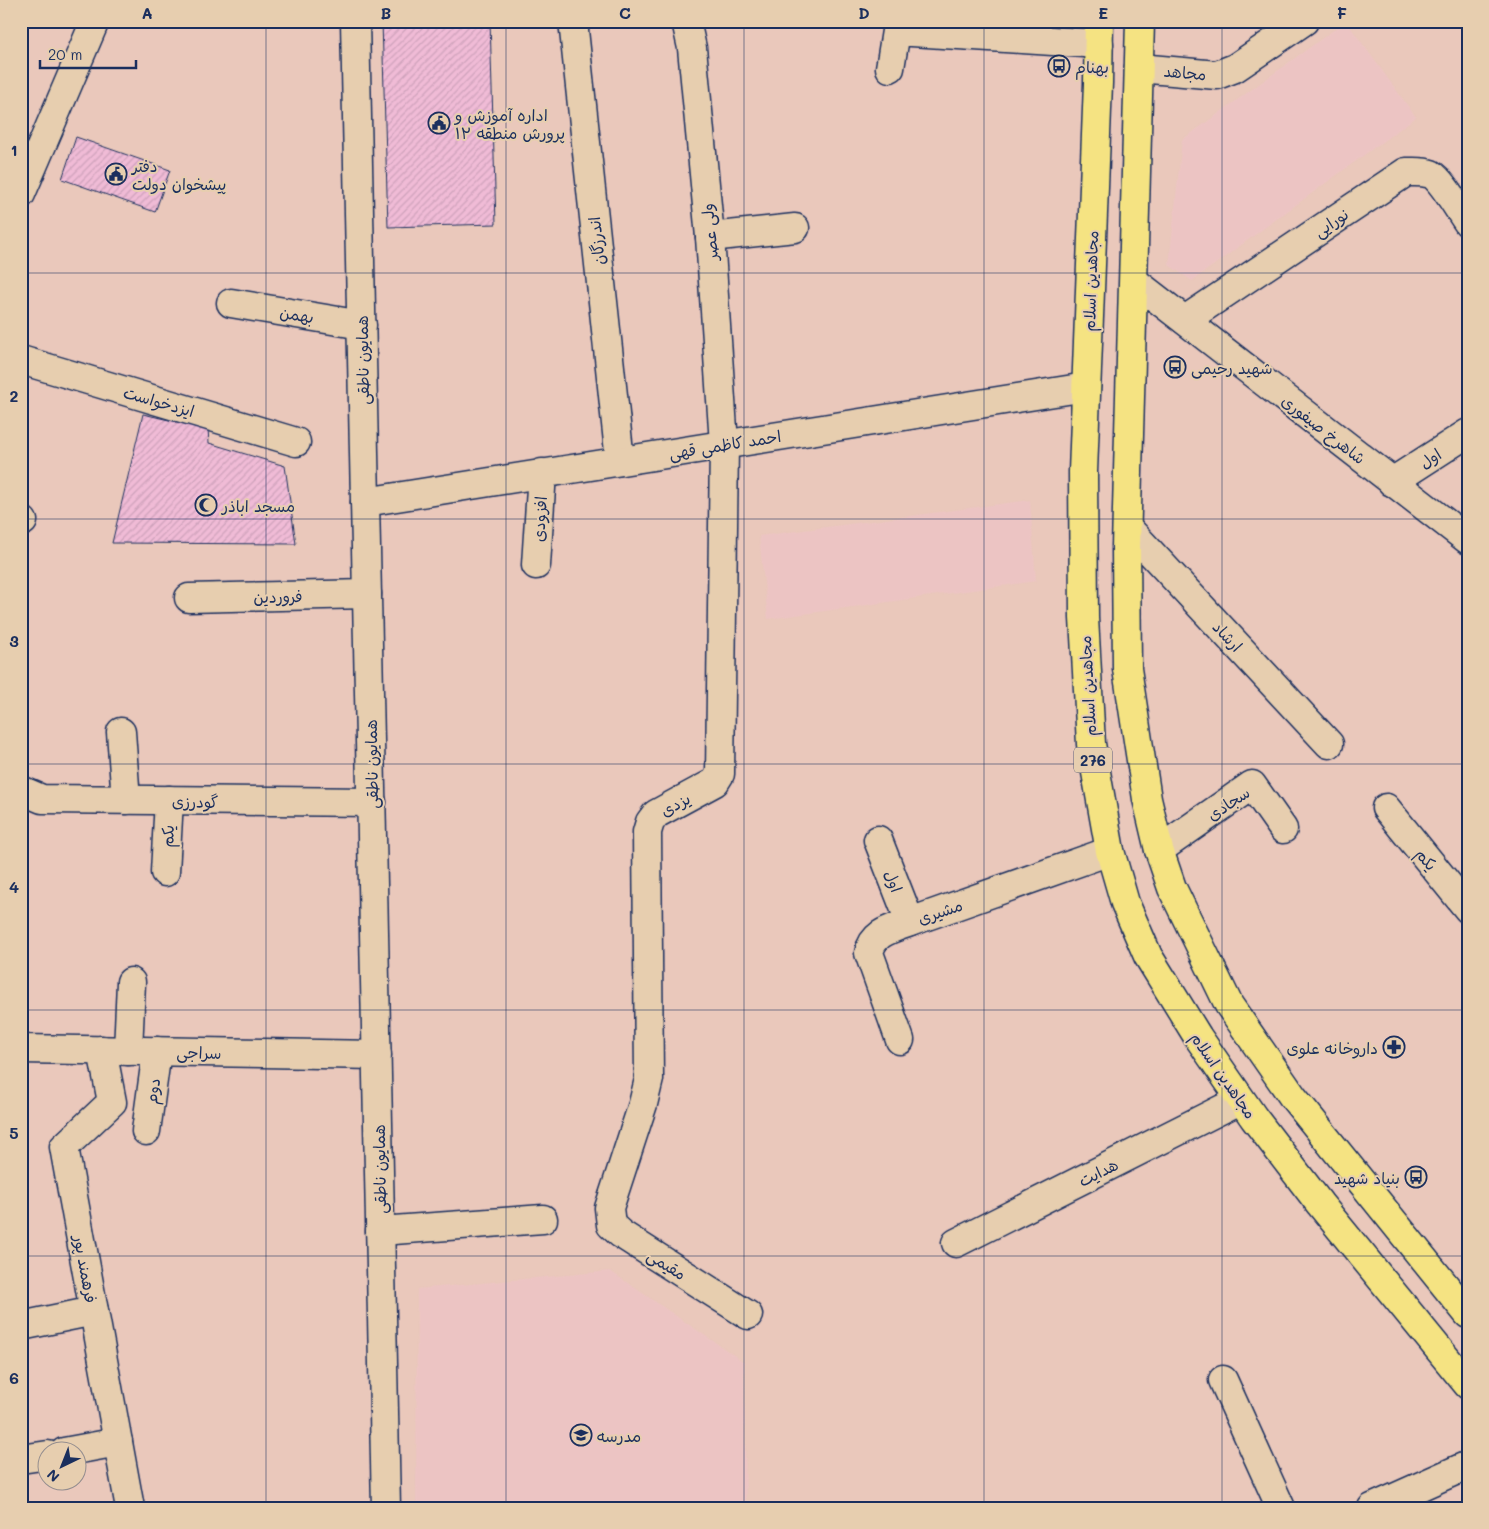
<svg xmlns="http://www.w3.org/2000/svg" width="1489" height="1529" font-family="Mali,'Playpen Sans Arabic',sans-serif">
<defs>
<pattern id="building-hatch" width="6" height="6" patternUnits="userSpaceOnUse" patternTransform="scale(1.25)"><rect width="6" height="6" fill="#f0bbd6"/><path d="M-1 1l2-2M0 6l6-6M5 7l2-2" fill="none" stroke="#cda1ba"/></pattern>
</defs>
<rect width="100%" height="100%" fill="#eac8bb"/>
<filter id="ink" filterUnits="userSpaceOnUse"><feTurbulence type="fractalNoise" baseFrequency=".02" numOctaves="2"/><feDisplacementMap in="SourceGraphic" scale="10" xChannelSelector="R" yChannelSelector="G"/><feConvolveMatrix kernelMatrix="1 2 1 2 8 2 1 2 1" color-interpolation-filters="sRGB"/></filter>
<g filter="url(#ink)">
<g fill="#ecc4c3">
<polygon points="1346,21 1416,117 1192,281 1169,265 1182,140"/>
<polygon points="1030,500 1036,581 768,619 759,536"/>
<polygon points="610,1271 744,1362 746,1508 416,1508 417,1289"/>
</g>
<g fill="url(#building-hatch)" stroke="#1b2f5e">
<polygon points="382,21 490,21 496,224 388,227"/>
<polygon points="76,137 170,170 155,212 62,179"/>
<polygon points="143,414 208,429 209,443 285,466 296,544 112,543"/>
</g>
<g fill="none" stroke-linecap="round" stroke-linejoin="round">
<g stroke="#1b2f5e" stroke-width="31">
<g id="minor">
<polyline points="573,21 620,461"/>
<polyline points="686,21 692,48 710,237 724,444 720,774 715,782 656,814 650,822 647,832 649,1079 643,1104 609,1208 611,1225 621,1234 748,1315"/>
<polyline points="890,68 896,31 1099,44"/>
<polyline points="1139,68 1217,75 1235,68 1304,21"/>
<polyline points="710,237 795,228"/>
<polyline points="1134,281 1468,540"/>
<polyline points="231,303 362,325"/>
<path d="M1185 320 1406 172C1414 172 1423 171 1431 174 1442 180 1460 212 1468 223"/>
<polyline points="21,360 296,442"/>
<polyline points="1392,482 1468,433"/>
<polyline points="365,502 1086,387"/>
<polyline points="21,520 23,521"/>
<polyline points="1127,527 1329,744"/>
<polyline points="536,565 542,473"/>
<polyline points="189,598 367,594"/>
<polyline points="121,732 126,800"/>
<polyline points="21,790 42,799 372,802"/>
<polyline points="1386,808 1468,909"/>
<polyline points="878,840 910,922"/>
<polyline points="1159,850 1252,785 1283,829"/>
<polyline points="165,872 169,800"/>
<path d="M900 1040 869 953C873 932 892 929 910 922L1110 851"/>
<polyline points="21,1049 377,1055"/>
<polyline points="102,1050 112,1102 64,1147 130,1508"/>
<polyline points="128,1051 131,982"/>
<polyline points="146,1131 157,1051"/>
<polyline points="380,1231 543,1219"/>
<polyline points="956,1243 1240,1100"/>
<polyline points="21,1326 94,1311"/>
<polyline points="1223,1380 1281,1508"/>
<polyline points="64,1452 118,1442"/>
<polyline points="21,1459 48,1455"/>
<polyline points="1372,1508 1468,1465"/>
</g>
</g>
<g stroke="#1b2f5e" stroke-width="31">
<polyline id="tertiary" points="21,194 95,21"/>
</g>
<g stroke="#1b2f5e" stroke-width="31">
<polyline id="secondary" points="355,21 386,1508"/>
</g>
<g stroke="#1b2f5e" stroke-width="31">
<g id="primary">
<polyline points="1099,21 1098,83 1083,472 1084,618 1091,744 1110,851 1125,903 1148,956 1198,1037 1254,1118 1320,1204 1468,1385"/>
<polyline points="1140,21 1126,547 1127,669 1147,799 1159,850 1172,888 1229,1005 1293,1097 1468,1314"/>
</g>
</g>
<use href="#minor" stroke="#e7ceaf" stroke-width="28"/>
<use href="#tertiary" stroke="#e7ceaf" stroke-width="28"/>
<use href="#secondary" stroke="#e7ceaf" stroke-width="28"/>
<use href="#primary" stroke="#f5e382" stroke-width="28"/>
</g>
</g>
<path fill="none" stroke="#1b2f5e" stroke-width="1" stroke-opacity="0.55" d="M266 21V1508M506 21V1508M744 21V1508M984 21V1508M1222 21V1508M21 273H1468M21 519H1468M21 764H1468M21 1010H1468M21 1256H1468"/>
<defs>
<g id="bus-ring" transform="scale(1.125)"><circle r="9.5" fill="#e7ceaf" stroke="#1b2f5e" stroke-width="1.5"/><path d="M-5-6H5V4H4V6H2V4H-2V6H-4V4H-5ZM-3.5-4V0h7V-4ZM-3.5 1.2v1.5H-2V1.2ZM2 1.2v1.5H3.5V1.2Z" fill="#1b2f5e"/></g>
<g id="civic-ring" transform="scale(1.125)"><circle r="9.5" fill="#e7ceaf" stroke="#1b2f5e" stroke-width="1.5"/><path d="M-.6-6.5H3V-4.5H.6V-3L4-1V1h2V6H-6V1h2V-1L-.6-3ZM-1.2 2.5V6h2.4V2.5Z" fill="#1b2f5e"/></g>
<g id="mosque-ring" transform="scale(1.125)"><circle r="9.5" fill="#e7ceaf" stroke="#1b2f5e" stroke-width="1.5"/><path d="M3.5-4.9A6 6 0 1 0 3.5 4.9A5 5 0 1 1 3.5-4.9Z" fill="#1b2f5e"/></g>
<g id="pharmacy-ring" transform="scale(1.125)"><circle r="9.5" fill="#e7ceaf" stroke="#1b2f5e" stroke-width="1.5"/><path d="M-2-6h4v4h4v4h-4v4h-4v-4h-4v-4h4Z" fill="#1b2f5e"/></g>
<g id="school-ring" transform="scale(1.125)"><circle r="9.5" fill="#e7ceaf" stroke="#1b2f5e" stroke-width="1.5"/><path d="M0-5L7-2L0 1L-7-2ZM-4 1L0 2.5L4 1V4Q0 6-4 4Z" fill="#1b2f5e"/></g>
</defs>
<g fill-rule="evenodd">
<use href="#bus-ring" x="1059" y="66"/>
<use href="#civic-ring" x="439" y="123"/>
<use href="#civic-ring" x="116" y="174"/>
<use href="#bus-ring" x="1175" y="367"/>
<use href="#mosque-ring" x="206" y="505"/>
<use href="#pharmacy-ring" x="1394" y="1047"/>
<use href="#bus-ring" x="1416" y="1177"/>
<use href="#school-ring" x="581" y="1435"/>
</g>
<g text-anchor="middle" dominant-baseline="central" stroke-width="4" stroke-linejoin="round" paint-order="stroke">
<rect fill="#e7ceaf" stroke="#585f76" stroke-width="1" x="1074" y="747.5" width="38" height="25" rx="4"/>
<g font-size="15" font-weight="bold" fill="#1b2f5e">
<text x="1093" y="760">276</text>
</g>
<g font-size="16" fill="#1b2f5e" stroke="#e7ceaf" text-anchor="start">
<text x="1075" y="66">بهنام</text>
<text x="455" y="114">اداره آموزش و<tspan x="455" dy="18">پرورش منطقه ۱۲</tspan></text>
<text x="132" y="165">دفتر<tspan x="132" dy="18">پیشخوان دولت</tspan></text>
<text x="1191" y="367">شهید رحیمی</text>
<text x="222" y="505">مسجد اباذر</text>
<text x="1378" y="1047" text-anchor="end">داروخانه علوی</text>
<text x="1400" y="1177" text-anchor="end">بنیاد شهید</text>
<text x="597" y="1435">مدرسه</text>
</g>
<g font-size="16" fill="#1b2f5e" stroke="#e7ceaf">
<text transform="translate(1185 72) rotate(5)">مجاهد</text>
<text transform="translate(1331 222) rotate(-34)">نورایی</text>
<text transform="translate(709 232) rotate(-95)">ولی عصر</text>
<text transform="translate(596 241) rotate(-96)">اندرزگان</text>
<text transform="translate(1090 281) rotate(-88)">مجاهدین اسلام</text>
<text transform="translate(297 314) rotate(10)">بهمن</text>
<text transform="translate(362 360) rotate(-91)">همایون ناطقی</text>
<text transform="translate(159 401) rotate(16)">ایزدخواست</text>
<text transform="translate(1324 429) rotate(38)">شاهرخ صیفوری</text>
<text transform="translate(725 444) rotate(-9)">احمد کاظمی قهی</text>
<text transform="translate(1430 458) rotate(-33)">اول</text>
<text transform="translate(539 519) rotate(-86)">افزودی</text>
<text transform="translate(278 596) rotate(-1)">فروردین</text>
<text transform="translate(1228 636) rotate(47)">ارشاد</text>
<text transform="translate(1087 686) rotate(-93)">مجاهدین اسلام</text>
<text transform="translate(371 764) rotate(-91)">همایون ناطقی</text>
<text transform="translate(195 801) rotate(1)">گودرزی</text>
<text transform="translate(1228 803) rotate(-34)">سجادی</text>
<text transform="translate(675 804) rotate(-29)">یزدی</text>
<text transform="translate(167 836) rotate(-87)">یکم</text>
<text transform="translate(1427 859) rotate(51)">یکم</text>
<text transform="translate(894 881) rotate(69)">اول</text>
<text transform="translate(940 911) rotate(-19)">مشیری</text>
<text transform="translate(199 1052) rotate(1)">سراجی</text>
<text transform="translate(1224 1075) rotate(55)">مجاهدین اسلام</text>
<text transform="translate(152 1091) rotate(-82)">دوم</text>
<text transform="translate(379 1169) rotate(-91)">همایون ناطقی</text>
<text transform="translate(1098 1172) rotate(-27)">هدایت</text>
<text transform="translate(667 1264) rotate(32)">مقیمی</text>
<text transform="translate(86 1269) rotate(80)">فرهمند پور</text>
</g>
</g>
<rect width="1489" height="1529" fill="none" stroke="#e7ceaf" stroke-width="55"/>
<g transform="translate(62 1466) rotate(223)"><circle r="24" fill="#e7ceaf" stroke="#958e8f"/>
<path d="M0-4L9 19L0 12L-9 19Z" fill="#1b2f5e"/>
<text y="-8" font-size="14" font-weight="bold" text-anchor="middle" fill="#1b2f5e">N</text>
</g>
<path d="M40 60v8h96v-8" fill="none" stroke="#1b2f5e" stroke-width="2.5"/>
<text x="48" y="60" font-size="15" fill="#1b2f5e" stroke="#e7ceaf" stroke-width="4" paint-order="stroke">20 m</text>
<rect x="28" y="28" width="1434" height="1474" fill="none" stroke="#1b2f5e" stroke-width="2"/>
<g font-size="16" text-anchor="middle" font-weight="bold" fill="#1b2f5e">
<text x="147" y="19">A</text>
<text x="386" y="19">B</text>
<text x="625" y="19">C</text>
<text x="864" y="19">D</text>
<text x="1103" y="19">E</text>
<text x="1342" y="19">F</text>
<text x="14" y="156">1</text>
<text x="14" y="402">2</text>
<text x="14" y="647">3</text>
<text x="14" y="893">4</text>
<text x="14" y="1139">5</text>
<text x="14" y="1384">6</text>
</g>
</svg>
